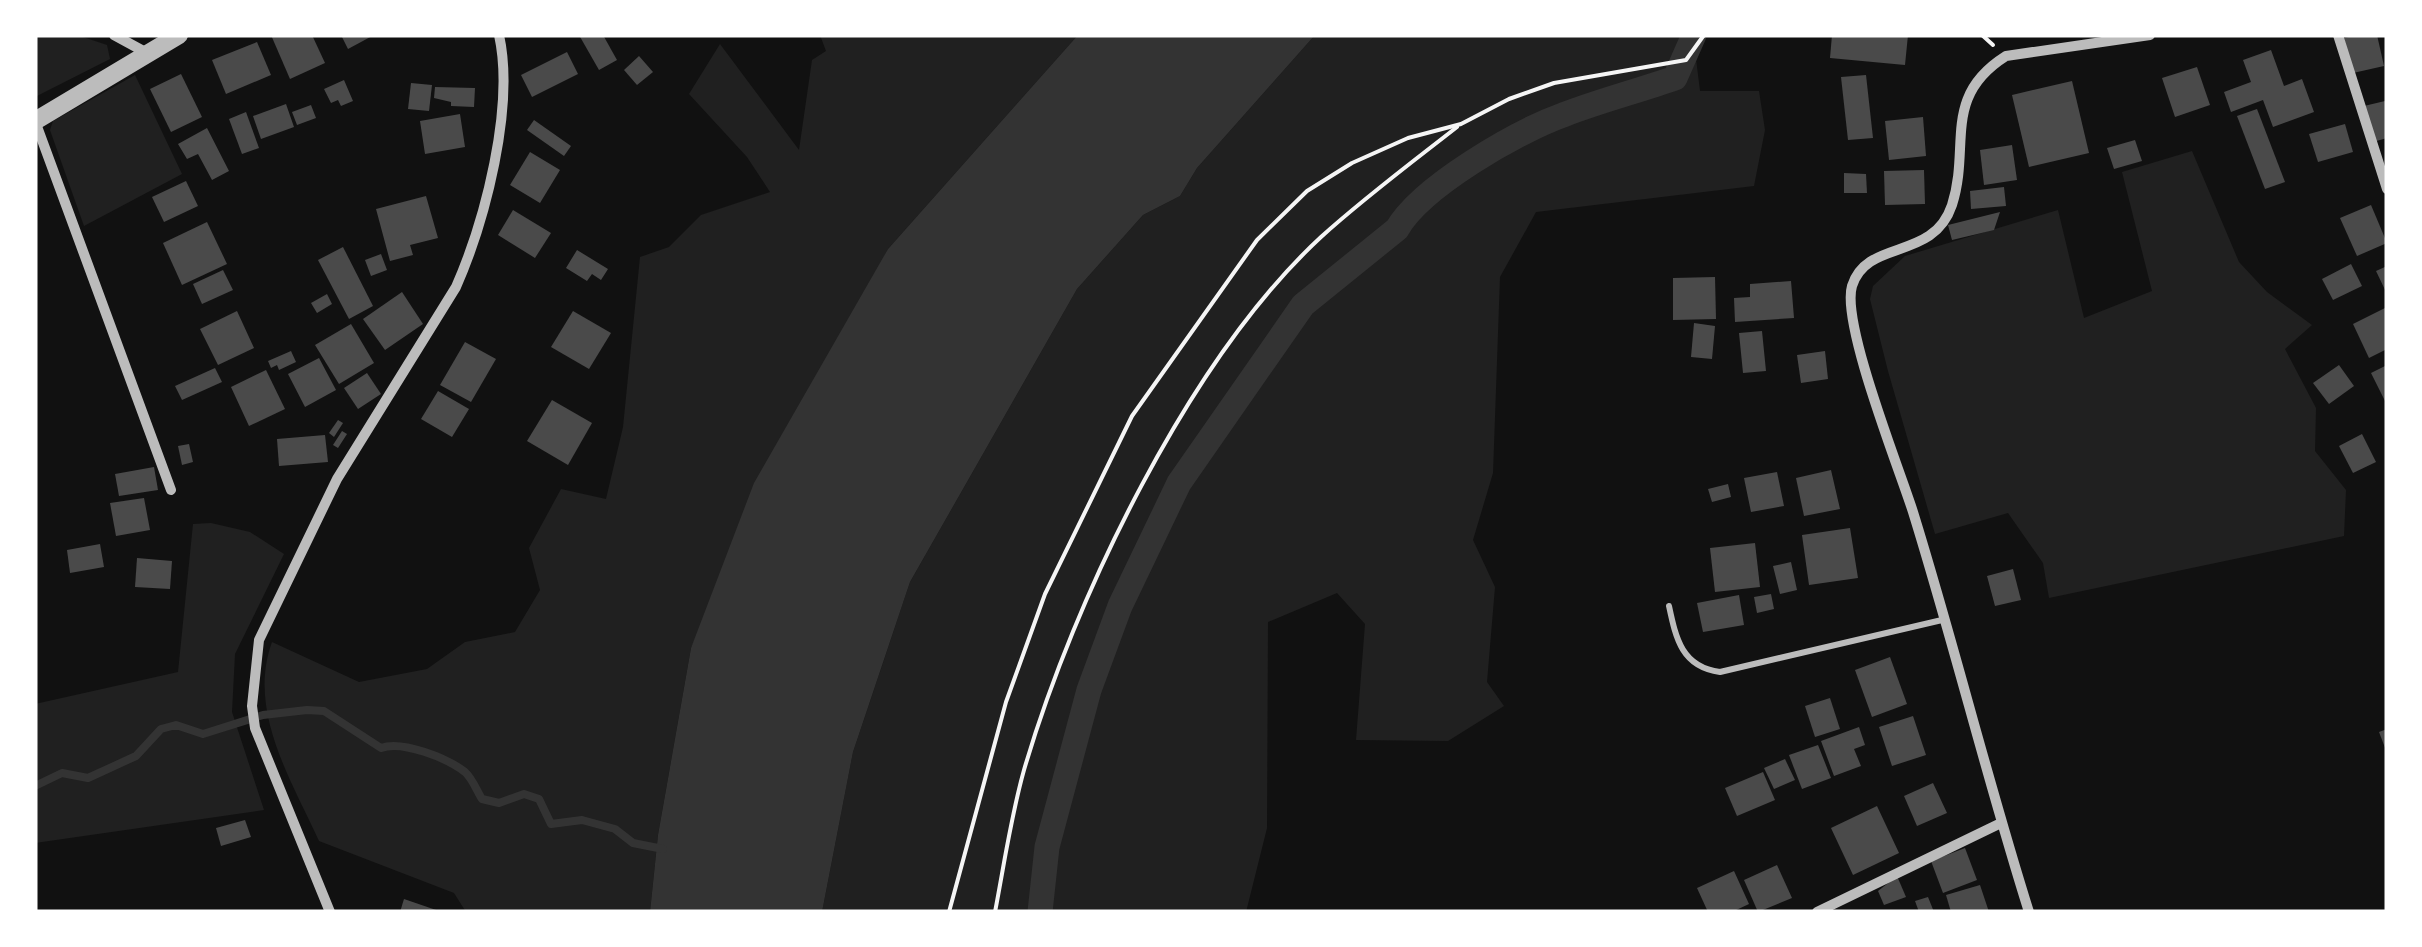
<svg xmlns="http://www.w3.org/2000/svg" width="2422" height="947" font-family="Raleway,sans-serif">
<rect width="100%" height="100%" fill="#111"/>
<g fill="#202020">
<polygon points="35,35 77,35 107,45 110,59 35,97"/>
<path d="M820 35H1078L888 249 691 648 658 835 650 912H466L454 893 319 841C291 779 247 711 272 642L359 682 427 669 465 642 515 632 540 590 529 548 561 489 606 499 623 427 640 257 669 247 701 215 770 192 747 157 689 94 720 44 799 150 812 60 826 51Z"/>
<polygon points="1315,35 1693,35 1700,91 1759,91 1765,130 1754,186 1536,212 1500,277 1493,473 1473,540 1495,587 1487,682 1504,706 1448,741 1356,740 1365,624 1337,593 1268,622 1267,828 1246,912 822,912 853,752 910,582 1077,289 1143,215 1180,196 1197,168"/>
<polygon points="135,75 182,174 84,226 50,130 53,121"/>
<polygon points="2192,151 2239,262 2267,292 2312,325 2285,349 2316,408 2315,451 2346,490 2344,536 2049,598 2043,563 2008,513 1935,534 1888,371 1870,299 1873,286 1905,256 2058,210 2084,318 2152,291 2122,172"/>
<polygon points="211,523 250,532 284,554 235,654 232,712 264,810 35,843 35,704 178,672 193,524"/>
</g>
<polygon fill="#333" points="1078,35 1315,35 1197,168 1180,196 1143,215 1077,289 910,582 853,752 822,912 650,912 658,835 691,648 754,483 888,249"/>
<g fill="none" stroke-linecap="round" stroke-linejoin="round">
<path stroke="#333" stroke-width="8" d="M35 786 62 773 88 778 136 756 161 729 176 725 203 734 263 715 307 710 324 711 381 748C402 740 447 758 465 772 472 778 477 791 482 799L499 803 524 794 539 799 551 824 582 820 615 829 633 843 663 849"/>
<path stroke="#333" stroke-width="25" d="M1040 912 1047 847 1089 690 1120 606 1179 483 1303 305 1397 229C1421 187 1516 132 1563 115 1599 101 1638 91 1675 78L1694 35"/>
</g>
<g fill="#4a4a4a">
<polygon points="271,35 312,35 325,63 290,79"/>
<polygon points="341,35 374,35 348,49"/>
<polygon points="579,35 603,35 617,60 599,70"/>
<polygon points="1832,35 1908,35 1905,65 1830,58"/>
<polygon points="2358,35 2377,35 2384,66 2353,73 2344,38"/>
<polygon points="257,42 271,75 226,94 212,60"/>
<polygon points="2271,50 2284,86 2302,79 2314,112 2273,127 2263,100 2231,112 2224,92 2251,82 2243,60"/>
<polygon points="567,52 578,74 532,97 521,75"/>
<polygon points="639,56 653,72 637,85 624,70"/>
<polygon points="2197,67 2210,105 2175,117 2162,78"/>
<polygon points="181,74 202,117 171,132 150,89"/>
<polygon points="1866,75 1873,138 1848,140 1841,77"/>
<polygon points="344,80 353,101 341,106 338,100 331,103 324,89"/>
<polygon points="2072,81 2089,153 2029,167 2012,95"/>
<polygon points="411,83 432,85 429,111 408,109"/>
<polygon points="435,87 475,88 474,107 451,106 451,102 434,98"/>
<polygon points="2385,101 2387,138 2373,142 2364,106"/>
<polygon points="286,104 294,127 261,139 253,116"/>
<polygon points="311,105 316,118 297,125 292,112"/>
<polygon points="2257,109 2285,182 2265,189 2237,116"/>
<polygon points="246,112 259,148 242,154 229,119"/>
<polygon points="460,114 465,147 425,154 420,121"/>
<polygon points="1923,117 1926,156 1889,160 1885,121"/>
<polygon points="534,120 571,146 564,156 527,130"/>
<polygon points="2345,124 2353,152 2318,162 2309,134"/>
<polygon points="207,128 229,171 212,180 198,154 187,159 178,144"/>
<polygon points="2135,140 2142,161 2114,169 2107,148"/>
<polygon points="2012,145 2017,180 1984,185 1980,150"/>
<polygon points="530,152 560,170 540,203 510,185"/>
<polygon points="1924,170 1925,204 1885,205 1884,171"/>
<polygon points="1844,173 1866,174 1867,193 1844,193"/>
<polygon points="186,181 198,206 164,222 152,197"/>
<polygon points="2004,187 2006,206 1971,209 1970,191"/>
<polygon points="426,196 438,238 410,245 413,255 390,261 376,209"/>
<polygon points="2371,205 2387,243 2357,256 2340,218"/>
<polygon points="513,210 551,233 535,258 498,235"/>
<polygon points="2000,212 1994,230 1952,240 1948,225"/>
<polygon points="207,222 227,264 182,285 163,243"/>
<polygon points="343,247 373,306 349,319 318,260"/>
<polygon points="577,250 608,269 601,280 592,274 587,281 566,268"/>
<polygon points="381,254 387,270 371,276 365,260"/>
<polygon points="2351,264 2362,286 2333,300 2322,279"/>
<polygon points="2387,266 2387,294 2376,271"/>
<polygon points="223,270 233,290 202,304 193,284"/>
<polygon points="1715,277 1716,319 1673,320 1673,278"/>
<polygon points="1791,281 1794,318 1735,322 1734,298 1750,297 1750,284"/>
<polygon points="402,292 423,324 385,350 363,319"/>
<polygon points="327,294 332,304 317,313 311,303"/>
<polygon points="2385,308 2387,349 2369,358 2353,324"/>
<polygon points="237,311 254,348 218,365 200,329"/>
<polygon points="573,311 611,333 589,369 551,347"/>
<polygon points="1694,323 1715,326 1712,359 1691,357"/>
<polygon points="351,324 374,363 339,384 315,345"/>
<polygon points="1762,331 1766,371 1743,373 1739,333"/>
<polygon points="465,342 496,359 471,402 440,385"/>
<polygon points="291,351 296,362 279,370 277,365 271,368 268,361"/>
<polygon points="1825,351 1828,379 1801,383 1797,355"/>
<polygon points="319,358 336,390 305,407 288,374"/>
<polygon points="2339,365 2354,386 2329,404 2313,383"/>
<polygon points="2387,365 2387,405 2371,373"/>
<polygon points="215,368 222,382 182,400 175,386"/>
<polygon points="266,370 285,409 249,426 231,387"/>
<polygon points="367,373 381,394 358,409 344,388"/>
<polygon points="438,391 469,409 452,437 421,419"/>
<polygon points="552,400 592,423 568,465 527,441"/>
<polygon points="338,420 343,423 334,437 329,433"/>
<polygon points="342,431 347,434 338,448 333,445"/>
<polygon points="2362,434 2376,462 2353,473 2339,446"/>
<polygon points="325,435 328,462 279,466 277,439"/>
<polygon points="189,444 193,462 182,465 178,446"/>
<polygon points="154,467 158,490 119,496 115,474"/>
<polygon points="1831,470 1840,509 1804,516 1796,478"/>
<polygon points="1777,472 1784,506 1751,512 1744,478"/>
<polygon points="1728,484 1731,497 1712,502 1708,489"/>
<polygon points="144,498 150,530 116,536 110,503"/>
<polygon points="1850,528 1858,578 1809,585 1802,535"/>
<polygon points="1755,543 1760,587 1715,592 1710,548"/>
<polygon points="100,544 104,567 70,573 67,550"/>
<polygon points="137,558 172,561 170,589 135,587"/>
<polygon points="1791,562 1797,590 1780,594 1773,566"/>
<polygon points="2013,569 2021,600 1995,606 1987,576"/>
<polygon points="1771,594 1774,609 1757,613 1754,597"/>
<polygon points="1739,595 1744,625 1703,632 1697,603"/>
<polygon points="1890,657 1907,704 1872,717 1855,670"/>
<polygon points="1830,698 1840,729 1815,737 1805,706"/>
<polygon points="1913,716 1926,755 1892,766 1879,727"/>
<polygon points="1859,727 1865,745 1854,749 1861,766 1834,776 1821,741"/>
<polygon points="2387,729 2387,753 2379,732"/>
<polygon points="1818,745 1831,778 1802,789 1789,755"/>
<polygon points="1785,759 1795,780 1774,789 1764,768"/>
<polygon points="1763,772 1775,800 1737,816 1725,788"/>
<polygon points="1933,783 1947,813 1917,826 1904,796"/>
<polygon points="1877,806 1899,853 1853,875 1831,828"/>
<polygon points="245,820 251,837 221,846 216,828"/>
<polygon points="1965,848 1977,880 1943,893 1931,861"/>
<polygon points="1777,865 1792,898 1758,912 1744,880"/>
<polygon points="1734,871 1749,904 1732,912 1708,912 1697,888"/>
<polygon points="1897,876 1906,897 1884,905 1878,891"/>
<polygon points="1980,885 1989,912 1951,912 1946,895"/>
<polygon points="1928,897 1934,912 1919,912 1915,901"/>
<polygon points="404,899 439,911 439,912 400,912"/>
</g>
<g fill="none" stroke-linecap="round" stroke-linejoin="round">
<g stroke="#f5f5f5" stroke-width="4">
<polyline points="1982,35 1993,45"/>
<polyline points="949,912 1006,702 1045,594 1132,416 1257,240 1307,191 1352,163 1408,138 1461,124 1509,99 1554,83 1686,60 1704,35"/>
<path d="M995 912C1004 865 1011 816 1024 770 1074 599 1189 359 1321 237 1364 198 1411 163 1457 127"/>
</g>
<path stroke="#bcbcbc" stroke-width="6" d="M1669 606C1676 639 1682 667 1720 672L1942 620"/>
<g stroke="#bcbcbc" stroke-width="10">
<polyline points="114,35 147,53"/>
<polyline points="2338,35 2387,189"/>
<polyline points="35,121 171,490"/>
<path d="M330 912 255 728 252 706 259 640 337 479 456 287C485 221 515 107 499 35"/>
<polyline points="1817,912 2001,823"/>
<path d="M2029 912C1987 779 1954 644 1913 512 1899 468 1841 323 1852 286 1867 238 1933 262 1952 205 1971 146 1941 97 2006 56L2150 35"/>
</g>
<polyline stroke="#bcbcbc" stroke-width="18" points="35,121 179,35"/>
</g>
<rect width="2422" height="947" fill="none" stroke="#ffffff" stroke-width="75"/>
</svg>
